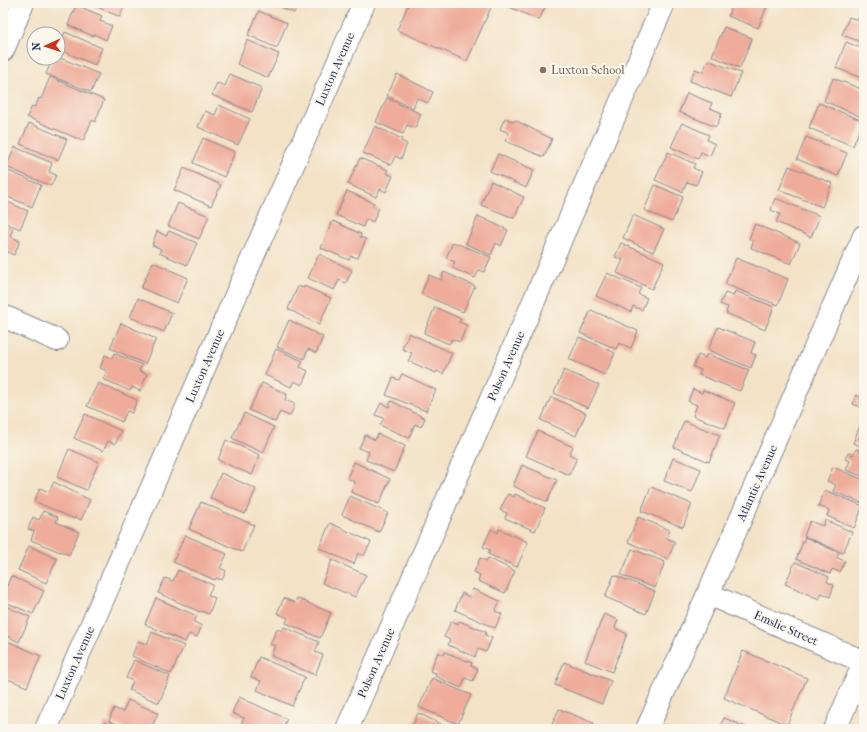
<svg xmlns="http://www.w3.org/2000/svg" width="867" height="732" font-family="'IM FELL French Canon',serif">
<rect width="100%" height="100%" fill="#fbf7ec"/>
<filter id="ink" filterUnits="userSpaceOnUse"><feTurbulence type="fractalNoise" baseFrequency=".025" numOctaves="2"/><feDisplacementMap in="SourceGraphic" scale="8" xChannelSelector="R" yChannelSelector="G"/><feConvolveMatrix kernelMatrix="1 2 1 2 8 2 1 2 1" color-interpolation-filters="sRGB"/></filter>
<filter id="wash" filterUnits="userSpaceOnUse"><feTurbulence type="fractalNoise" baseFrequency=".012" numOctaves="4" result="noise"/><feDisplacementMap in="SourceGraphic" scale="16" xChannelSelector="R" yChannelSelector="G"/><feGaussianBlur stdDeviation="0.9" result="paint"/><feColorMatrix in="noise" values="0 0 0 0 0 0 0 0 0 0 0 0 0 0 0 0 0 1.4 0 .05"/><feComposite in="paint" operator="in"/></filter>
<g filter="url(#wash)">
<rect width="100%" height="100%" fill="#f3e2c6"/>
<g id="blocks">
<g fill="#efac9a">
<polygon points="88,3 125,3 120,17"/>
<polygon points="271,3 299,3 294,13"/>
<polygon points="409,3 493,3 467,61 397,30"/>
<polygon points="500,3 547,3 539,20"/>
<polygon points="733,3 768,4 758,28 728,16"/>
<polygon points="76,5 102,16 100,21 112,26 106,40 94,34 93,36 68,25"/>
<polygon points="259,11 287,23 277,48 248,35"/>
<polygon points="859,16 864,18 864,43 842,35 849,17 858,20"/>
<polygon points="724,27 752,38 740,68 712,56"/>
<polygon points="65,32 102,48 95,65 58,49"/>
<polygon points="247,40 279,54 268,78 237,64"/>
<polygon points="846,42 864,49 864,79 836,68"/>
<polygon points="58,57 99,74 91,92 46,74 53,58 58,58"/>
<polygon points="708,60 741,73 731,97 690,81 695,69 703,72"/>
<polygon points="230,74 262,88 252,112 212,95 217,83 225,86"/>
<polygon points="397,74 433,92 428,103 417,98 413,108 387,96"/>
<polygon points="50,77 104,100 95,122 92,120 83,141 27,117 32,106 35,107 39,98 41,99"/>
<polygon points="833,78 864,90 864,118 824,101"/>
<polygon points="687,93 712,103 710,108 722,113 716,127 679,112"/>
<polygon points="387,98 421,114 415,128 407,125 403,134 376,122"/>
<polygon points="819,103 863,121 853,146 809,128"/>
<polygon points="219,105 250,119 238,145 198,127 205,111 215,115"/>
<polygon points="505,118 514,122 515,120 552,139 544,157 505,141 509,133 500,129"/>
<polygon points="29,123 67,139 58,160 20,144"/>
<polygon points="682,123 709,135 707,140 715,144 710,156 701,152 698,159 671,147"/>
<polygon points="375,126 402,139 401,141 407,144 401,159 395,156 391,165 363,153"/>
<polygon points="806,137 847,153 838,176 797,159"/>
<polygon points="203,138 235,152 224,177 193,163"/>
<polygon points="15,147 52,163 49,172 56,175 51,186 6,167"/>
<polygon points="668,152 695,164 693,168 702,172 696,185 687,182 682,192 655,180"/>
<polygon points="498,154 534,170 526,188 490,171"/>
<polygon points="360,158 388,170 386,173 393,176 386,192 380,189 376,197 348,184"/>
<polygon points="789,166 832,183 822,207 779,190"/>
<polygon points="184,168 221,185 211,206 174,190"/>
<polygon points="6,170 41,185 32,207 3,195 3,176"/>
<polygon points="491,181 524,197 514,218 481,205"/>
<polygon points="655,185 683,197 672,222 644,210"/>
<polygon points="347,191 374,203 372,206 379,208 373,222 366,219 363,227 336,215"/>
<polygon points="775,198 820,216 811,237 776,222 780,214 771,210"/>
<polygon points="3,200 28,211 20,229 3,222"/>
<polygon points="178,203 209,216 199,239 168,226"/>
<polygon points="633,215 664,229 653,252 623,238"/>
<polygon points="478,216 508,230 501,246 496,243 491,255 466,244"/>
<polygon points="333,221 361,234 360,237 366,239 358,258 351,256 349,260 321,248"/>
<polygon points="755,224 800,243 791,264 751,248 753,241 749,239"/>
<polygon points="3,225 13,229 10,236 20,241 14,255 3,250"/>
<polygon points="157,231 166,236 169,231 197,243 187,265 159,253 161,249 152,245"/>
<polygon points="453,242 491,257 484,272 479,270 475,278 452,268 455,262 446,258"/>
<polygon points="621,243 664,262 652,289 617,273 623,260 615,257"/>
<polygon points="319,254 352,270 346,283 339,280 334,290 308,278"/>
<polygon points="736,258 788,279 778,305 725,284"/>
<polygon points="153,262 188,278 177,303 141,288"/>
<polygon points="444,272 475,286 463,312 421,294 429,275 441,280"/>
<polygon points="607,273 641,288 638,294 647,298 642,310 633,306 631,312 596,296"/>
<polygon points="298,286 304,288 304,286 331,298 319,325 288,309"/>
<polygon points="735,291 774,307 765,330 726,313 728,307 720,304 725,293 733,296"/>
<polygon points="138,298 172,313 164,332 130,317"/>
<polygon points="435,307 461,319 459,322 467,325 460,342 452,339 449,344 424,333"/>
<polygon points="591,310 638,331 631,348 619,343 616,349 580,333"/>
<polygon points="289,320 323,337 316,353 308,349 304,359 277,347"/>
<polygon points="121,323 156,339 145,364 110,348"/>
<polygon points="718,327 755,342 751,353 756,355 751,368 708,350"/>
<polygon points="409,333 452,353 443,374 437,371 436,373 408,361 412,353 402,349"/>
<polygon points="579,337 615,353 605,375 569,359"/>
<polygon points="276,349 303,361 300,367 308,371 302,385 294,381 291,387 265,375"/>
<polygon points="114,353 142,365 139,371 147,374 140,391 132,387 130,391 103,379 107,371 100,368 105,355 112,358"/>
<polygon points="707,354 749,370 740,391 699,375 701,370 693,367 698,355 705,358"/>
<polygon points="564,370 599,385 588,408 554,393"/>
<polygon points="402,374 436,390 426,411 386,395 393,378 399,380"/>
<polygon points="98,383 137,400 132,413 127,411 122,422 87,406"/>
<polygon points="262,383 287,394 285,400 295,404 290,416 280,412 275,422 249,410"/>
<polygon points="693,389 702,393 703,390 735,403 725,428 693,416 697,405 688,401"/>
<polygon points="856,395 864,399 864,418 860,417 863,409 853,404"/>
<polygon points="551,397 586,413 576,436 541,420"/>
<polygon points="391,401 425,418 421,427 415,424 409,438 380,425 384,418 375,415 381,403 389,407"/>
<polygon points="244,413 274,427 263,453 232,438"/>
<polygon points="85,414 121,431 115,444 108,441 103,451 74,438"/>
<polygon points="684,421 720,435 709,462 674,447"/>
<polygon points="862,421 864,422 864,447 853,443"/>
<polygon points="538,431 573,447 569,454 577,458 569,475 526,456"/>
<polygon points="378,434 405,446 394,472 366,460 369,452 359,448 365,435 375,440"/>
<polygon points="226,440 260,455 252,475 218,460"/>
<polygon points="69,449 99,462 86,490 57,477"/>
<polygon points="856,449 864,453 864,477 846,470 850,461 845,459 848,453 853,455"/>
<polygon points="673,458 701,469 692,492 664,481"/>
<polygon points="354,462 390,479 379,504 351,492 355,482 347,478"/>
<polygon points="522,465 557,480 547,502 513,486"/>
<polygon points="833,467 864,480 864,504 833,491 836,485 827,481"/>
<polygon points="221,473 256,489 245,514 210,498"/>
<polygon points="54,482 90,500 81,520 75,517 74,519 34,501 40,488 49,492"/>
<polygon points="651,487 692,504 683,527 641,511"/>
<polygon points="825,490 863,506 854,528 827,516 829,510 818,506"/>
<polygon points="508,494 514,497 515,494 545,508 535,531 505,518 507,513 500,510"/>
<polygon points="350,496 388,513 379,532 342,515"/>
<polygon points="201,502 254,525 242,552 189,529"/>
<polygon points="43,511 58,517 56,522 79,532 69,555 60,551 60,552 31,540 34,531 28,529 33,517 39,520"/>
<polygon points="638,517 670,530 667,538 675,542 668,559 628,542"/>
<polygon points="825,520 852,532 843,553 804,536 810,521 823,526"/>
<polygon points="330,523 371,542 364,556 358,553 354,564 319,548"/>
<polygon points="491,529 498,533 499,529 528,542 517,567 488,554 490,550 483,547"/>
<polygon points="185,535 227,554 220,568 226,571 222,580 216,578 215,580 173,562"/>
<polygon points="805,537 839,553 837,558 845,561 840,572 832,569 830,574 796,559"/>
<polygon points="29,546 57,559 46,583 18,570"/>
<polygon points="632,549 665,562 655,588 621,575"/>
<polygon points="480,558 486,561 488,558 515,571 505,593 478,581 480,575 474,572"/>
<polygon points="332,560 366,575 355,597 322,583"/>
<polygon points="795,562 829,577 827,582 834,585 830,597 822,593 819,599 785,584"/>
<polygon points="178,570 213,585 208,595 215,598 209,614 201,611 200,612 158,593 165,578 173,581"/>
<polygon points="614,575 655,591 646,614 605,597"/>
<polygon points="11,576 44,591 33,614 3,601 3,584 7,586"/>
<polygon points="473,589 500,601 495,611 502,614 495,628 455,610 462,593 469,597"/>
<polygon points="156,598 197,616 194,622 202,626 197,637 189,634 185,642 145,624"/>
<polygon points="284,598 295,603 297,598 331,613 320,638 286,623 288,618 277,613"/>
<polygon points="3,605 30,617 19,642 3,634"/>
<polygon points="604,614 618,620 615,628 627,634 612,672 585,661"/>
<polygon points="451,621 458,624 459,621 486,632 485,635 492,638 486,652 478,649 475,657 448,645 450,640 444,637"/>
<polygon points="284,627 319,642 315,652 323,655 315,675 271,656 275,646 270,644 277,629 282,631"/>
<polygon points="152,632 184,646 171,674 132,656 138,641 147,645"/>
<polygon points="3,639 41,656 27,687 3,677"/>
<polygon points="743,651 807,678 787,725 724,698"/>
<polygon points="438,652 444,655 445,652 472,663 471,666 478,669 473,681 465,678 461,688 435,676 436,673 430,671"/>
<polygon points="259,657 305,677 292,706 257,690 261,681 251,677"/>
<polygon points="134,660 170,676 159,703 129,690 133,681 126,678"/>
<polygon points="564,662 611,681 602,704 555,685"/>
<polygon points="432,678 471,695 458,724 419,707"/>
<polygon points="239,697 287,719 282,729 242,729 239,728 244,718 232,713"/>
<polygon points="128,700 158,713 151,729 127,729 109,721 114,708 123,712"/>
<polygon points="559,709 594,723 591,729 550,729"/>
<polygon points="418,713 441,724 439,729 411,729"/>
<polygon points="724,718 751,729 719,729"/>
<polygon points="105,722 122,729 102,729"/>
</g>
</g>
</g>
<g filter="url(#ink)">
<use href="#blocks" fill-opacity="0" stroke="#878892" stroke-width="1"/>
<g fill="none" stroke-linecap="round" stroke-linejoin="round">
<g stroke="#878892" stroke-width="24">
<g id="street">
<polyline points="3,50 23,3"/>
<polyline points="3,316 57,340"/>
<polyline points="708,594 864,662"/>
<polyline points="46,729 364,3"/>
<polyline points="347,729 664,3"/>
<polyline points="647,729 708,594 864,236"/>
<polyline points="835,729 864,663"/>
</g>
</g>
<use href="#street" stroke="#fff" stroke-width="22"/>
</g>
</g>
<circle fill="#8d6e63" stroke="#fbf7ec" stroke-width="1.5" cx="543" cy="70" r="4"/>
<g text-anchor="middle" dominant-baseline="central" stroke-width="4" stroke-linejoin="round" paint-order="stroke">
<g font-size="12" fill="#1b2f5e" stroke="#fbf7ec">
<text transform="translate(335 69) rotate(-66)">Luxton Avenue</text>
<text transform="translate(205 366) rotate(-66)">Luxton Avenue</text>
<text transform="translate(506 366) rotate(-66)">Polson Avenue</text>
<text transform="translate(757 483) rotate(-66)">Atlantic Avenue</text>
<text transform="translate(786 628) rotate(24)">Emslie Street</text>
<text transform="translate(75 663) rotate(-66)">Luxton Avenue</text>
<text transform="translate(376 663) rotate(-66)">Polson Avenue</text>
</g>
<g font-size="12" fill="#785e54" stroke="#fbf7ec" text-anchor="start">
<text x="551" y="70">Luxton School</text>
</g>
</g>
<rect width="867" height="732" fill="none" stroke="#fbf7ec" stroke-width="16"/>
<g transform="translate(46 46) rotate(267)"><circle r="19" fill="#fbf7ec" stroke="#a1a7b3"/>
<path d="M0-3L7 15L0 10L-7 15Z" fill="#c8321e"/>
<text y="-6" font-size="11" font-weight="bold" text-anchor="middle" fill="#1b2f5e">N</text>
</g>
</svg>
